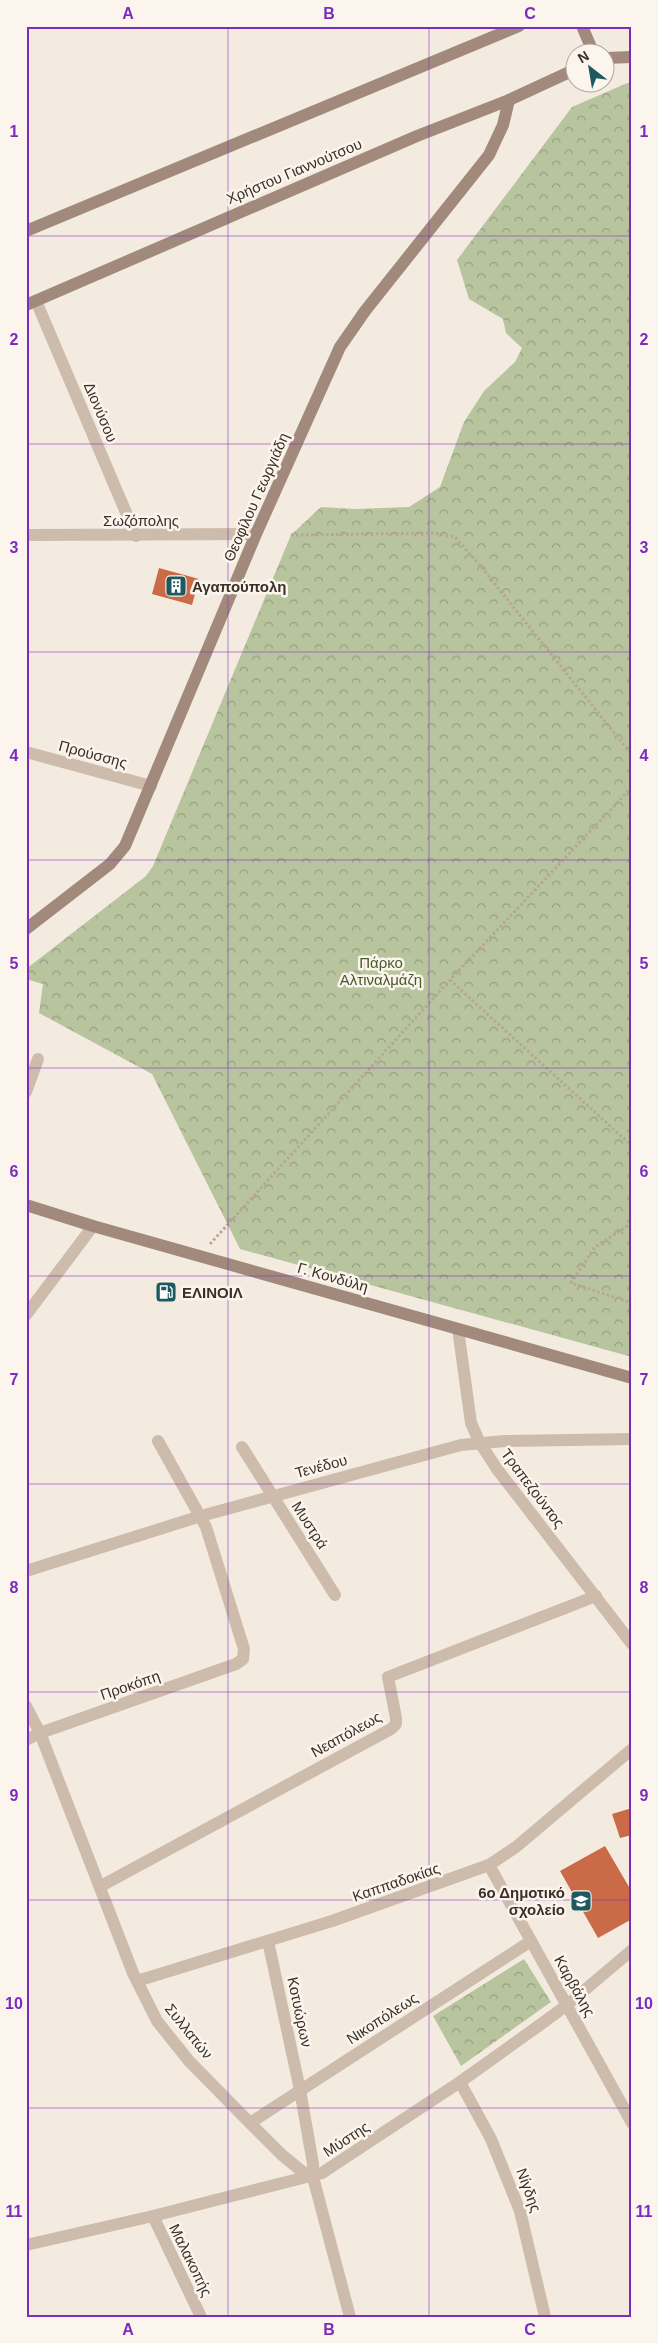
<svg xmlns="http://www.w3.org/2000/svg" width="658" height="2343" font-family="Arial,sans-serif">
<defs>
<pattern id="forest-crowns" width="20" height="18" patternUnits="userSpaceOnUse" patternTransform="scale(1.25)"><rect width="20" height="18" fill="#b7c49e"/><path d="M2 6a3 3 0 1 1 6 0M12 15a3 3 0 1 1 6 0" fill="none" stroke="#96a081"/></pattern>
</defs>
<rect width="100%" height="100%" fill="#f4ebe0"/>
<g fill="url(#forest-crowns)">
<polygon points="632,81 632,1357 240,1249 152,1074 39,1013 43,984 26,979 26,969 146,876 153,866 291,535 321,507 356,509 409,507 440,487 464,422 484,391 515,362 522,348 506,333 503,319 469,299 457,260 572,107"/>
<polygon points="524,1959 551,2002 461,2066 433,2016"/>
</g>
<g fill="#ca6a47">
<polygon points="159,568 199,579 192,605 152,594"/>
<polygon points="632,1808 632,1835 620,1838 612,1814"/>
<polygon points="605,1846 632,1892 632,1919 598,1938 560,1871"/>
</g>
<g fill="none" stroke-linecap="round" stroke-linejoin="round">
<g stroke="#b9a595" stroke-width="3" stroke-dasharray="2.5 2.5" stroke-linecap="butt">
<polyline points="291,535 435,533 455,537 478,563 632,755"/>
<polyline points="632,787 450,980 632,1146"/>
<polyline points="632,1223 595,1247 571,1283 632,1303"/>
<polyline points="210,1244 450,980"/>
</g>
<g stroke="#cdbbab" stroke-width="12">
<polyline points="36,301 136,536"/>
<polyline points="26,535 256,534"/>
<polyline points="26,752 151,786"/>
<polyline points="26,1092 38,1059"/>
<polyline points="26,1315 93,1226"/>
<polyline points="458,1329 471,1423 480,1443 497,1469 632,1644"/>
<polyline points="242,1447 335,1595"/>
<polyline points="26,1571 201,1516 461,1445 505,1441 632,1439"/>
<polyline points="26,1706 40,1733 133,1973 157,2021 189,2061 250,2123 282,2155 304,2173 313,2177"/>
<polyline points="26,1740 40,1733 236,1664 243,1659 244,1649 206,1527 158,1441"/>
<polyline points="489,1865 632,2123"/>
<polyline points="101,1886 391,1729 396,1724 396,1718 388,1677 596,1596"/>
<polyline points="268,1941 300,2090 313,2164 313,2177 350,2317"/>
<polyline points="137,1981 332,1921 489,1865 516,1847 632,1749"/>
<polyline points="460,2082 491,2139 520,2211 545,2317"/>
<polyline points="250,2123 531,1941"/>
<polyline points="153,2216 201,2317"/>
<polyline points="26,2245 153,2216 322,2173 460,2082 537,2027 567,2005 632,1950"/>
</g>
<g stroke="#a18a7c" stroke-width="12">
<polyline points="582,26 593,52"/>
<polyline points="606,58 632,57"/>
<polyline points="26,231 519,26"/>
<polyline points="26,305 417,136 509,100 576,69"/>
<polyline points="26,929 110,864 125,846 256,534 340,347 365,311 489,155 503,125 509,100"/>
<polyline points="26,1205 93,1226 632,1378"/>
</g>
</g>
<path fill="none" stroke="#7b2cbf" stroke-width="1" stroke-opacity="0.55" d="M228 26V2317M429 26V2317M26 236H632M26 444H632M26 652H632M26 860H632M26 1068H632M26 1276H632M26 1484H632M26 1692H632M26 1900H632M26 2108H632"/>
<defs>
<g id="building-square" transform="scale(1.125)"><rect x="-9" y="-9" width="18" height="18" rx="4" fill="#1d595e" stroke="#fbf5ed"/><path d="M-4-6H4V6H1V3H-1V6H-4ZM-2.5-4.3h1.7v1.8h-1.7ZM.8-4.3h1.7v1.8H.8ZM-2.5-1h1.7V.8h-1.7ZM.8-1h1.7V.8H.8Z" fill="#fff"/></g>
<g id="fuel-square" transform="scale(1.125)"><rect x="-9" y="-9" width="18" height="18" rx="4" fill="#1d595e" stroke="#fbf5ed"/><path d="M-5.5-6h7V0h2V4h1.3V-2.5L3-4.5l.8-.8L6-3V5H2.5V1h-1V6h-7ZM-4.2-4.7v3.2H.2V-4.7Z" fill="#fff"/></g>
<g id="school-square" transform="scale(1.125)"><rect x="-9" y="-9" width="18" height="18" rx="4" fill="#1d595e" stroke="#fbf5ed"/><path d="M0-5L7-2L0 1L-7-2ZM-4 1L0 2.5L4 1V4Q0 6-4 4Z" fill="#fff"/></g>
</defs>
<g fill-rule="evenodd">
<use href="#building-square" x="176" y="586"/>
<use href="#fuel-square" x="166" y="1292"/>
<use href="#school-square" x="581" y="1901"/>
</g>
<g text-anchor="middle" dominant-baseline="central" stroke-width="5" stroke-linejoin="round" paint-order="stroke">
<g font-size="15" fill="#3b302a" stroke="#fbf5ed">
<text transform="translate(294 171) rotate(-23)">Χρήστου Γιαννούτσου</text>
<text transform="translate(101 412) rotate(67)">Διονύσου</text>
<text transform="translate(256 497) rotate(-66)">Θεοφίλου Γεωργιάδη</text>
<text x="141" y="520">Σωζόπολης</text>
<text transform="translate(93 754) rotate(15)">Προύσσης</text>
<text transform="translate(333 1277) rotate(16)">Γ. Κονδύλη</text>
<text transform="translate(321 1466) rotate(-15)">Τενέδου</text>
<text transform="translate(533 1488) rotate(53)">Τραπεζούντος</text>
<text transform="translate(310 1525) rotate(57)">Μυστρά</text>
<text transform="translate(130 1685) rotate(-19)">Προκόπη</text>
<text transform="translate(346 1734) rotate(-29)">Νεαπόλεως</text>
<text transform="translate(396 1882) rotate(-19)">Καππαδοκίας</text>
<text transform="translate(575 1986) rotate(61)">Καρβάλης</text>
<text transform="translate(300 2012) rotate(78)">Κοτυώρων</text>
<text transform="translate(382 2018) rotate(-33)">Νικοπόλεως</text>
<text transform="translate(189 2031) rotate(51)">Συλλατών</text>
<text transform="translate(346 2139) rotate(-33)">Μύστης</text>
<text transform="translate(529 2190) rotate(70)">Νίγδης</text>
<text transform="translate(191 2260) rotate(64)">Μαλακοπής</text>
</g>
<g font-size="15" font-weight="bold" fill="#3b302a" stroke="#fbf5ed" text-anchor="start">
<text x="192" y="586">Αγαπούπολη</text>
<text x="182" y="1292">ΕΛΙΝΟΙΛ</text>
<text x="565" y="1892" text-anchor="end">6ο Δημοτικό<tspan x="565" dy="17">σχολείο</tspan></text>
</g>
<g font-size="15" fill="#495a2d" stroke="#fbf5ed">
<text x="381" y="962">Πάρκο<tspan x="381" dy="17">Αλτιναλμάζη</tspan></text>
</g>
</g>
<rect width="658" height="2343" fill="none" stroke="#fbf5ed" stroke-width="55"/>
<g transform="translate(590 68) rotate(329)"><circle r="24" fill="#fbf5ed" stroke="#aea69f"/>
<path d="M0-4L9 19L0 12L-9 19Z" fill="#1d595e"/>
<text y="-8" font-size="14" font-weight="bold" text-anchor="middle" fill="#3b302a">N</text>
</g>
<rect x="28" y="28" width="602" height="2288" fill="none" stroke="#7b2cbf" stroke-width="2"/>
<g font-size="16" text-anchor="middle" font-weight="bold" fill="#7b2cbf">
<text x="128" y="19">A</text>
<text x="329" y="19">B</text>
<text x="530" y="19">C</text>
<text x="14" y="137">1</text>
<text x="644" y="137">1</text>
<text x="14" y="345">2</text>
<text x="644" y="345">2</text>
<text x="14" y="553">3</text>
<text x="644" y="553">3</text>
<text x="14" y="761">4</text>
<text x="644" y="761">4</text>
<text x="14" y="969">5</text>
<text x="644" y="969">5</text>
<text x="14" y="1177">6</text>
<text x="644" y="1177">6</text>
<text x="14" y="1385">7</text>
<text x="644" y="1385">7</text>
<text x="14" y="1593">8</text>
<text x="644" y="1593">8</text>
<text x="14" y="1801">9</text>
<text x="644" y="1801">9</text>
<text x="14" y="2009">10</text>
<text x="644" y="2009">10</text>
<text x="14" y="2217">11</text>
<text x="644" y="2217">11</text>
<text x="128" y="2335">A</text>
<text x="329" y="2335">B</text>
<text x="530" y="2335">C</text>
</g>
</svg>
